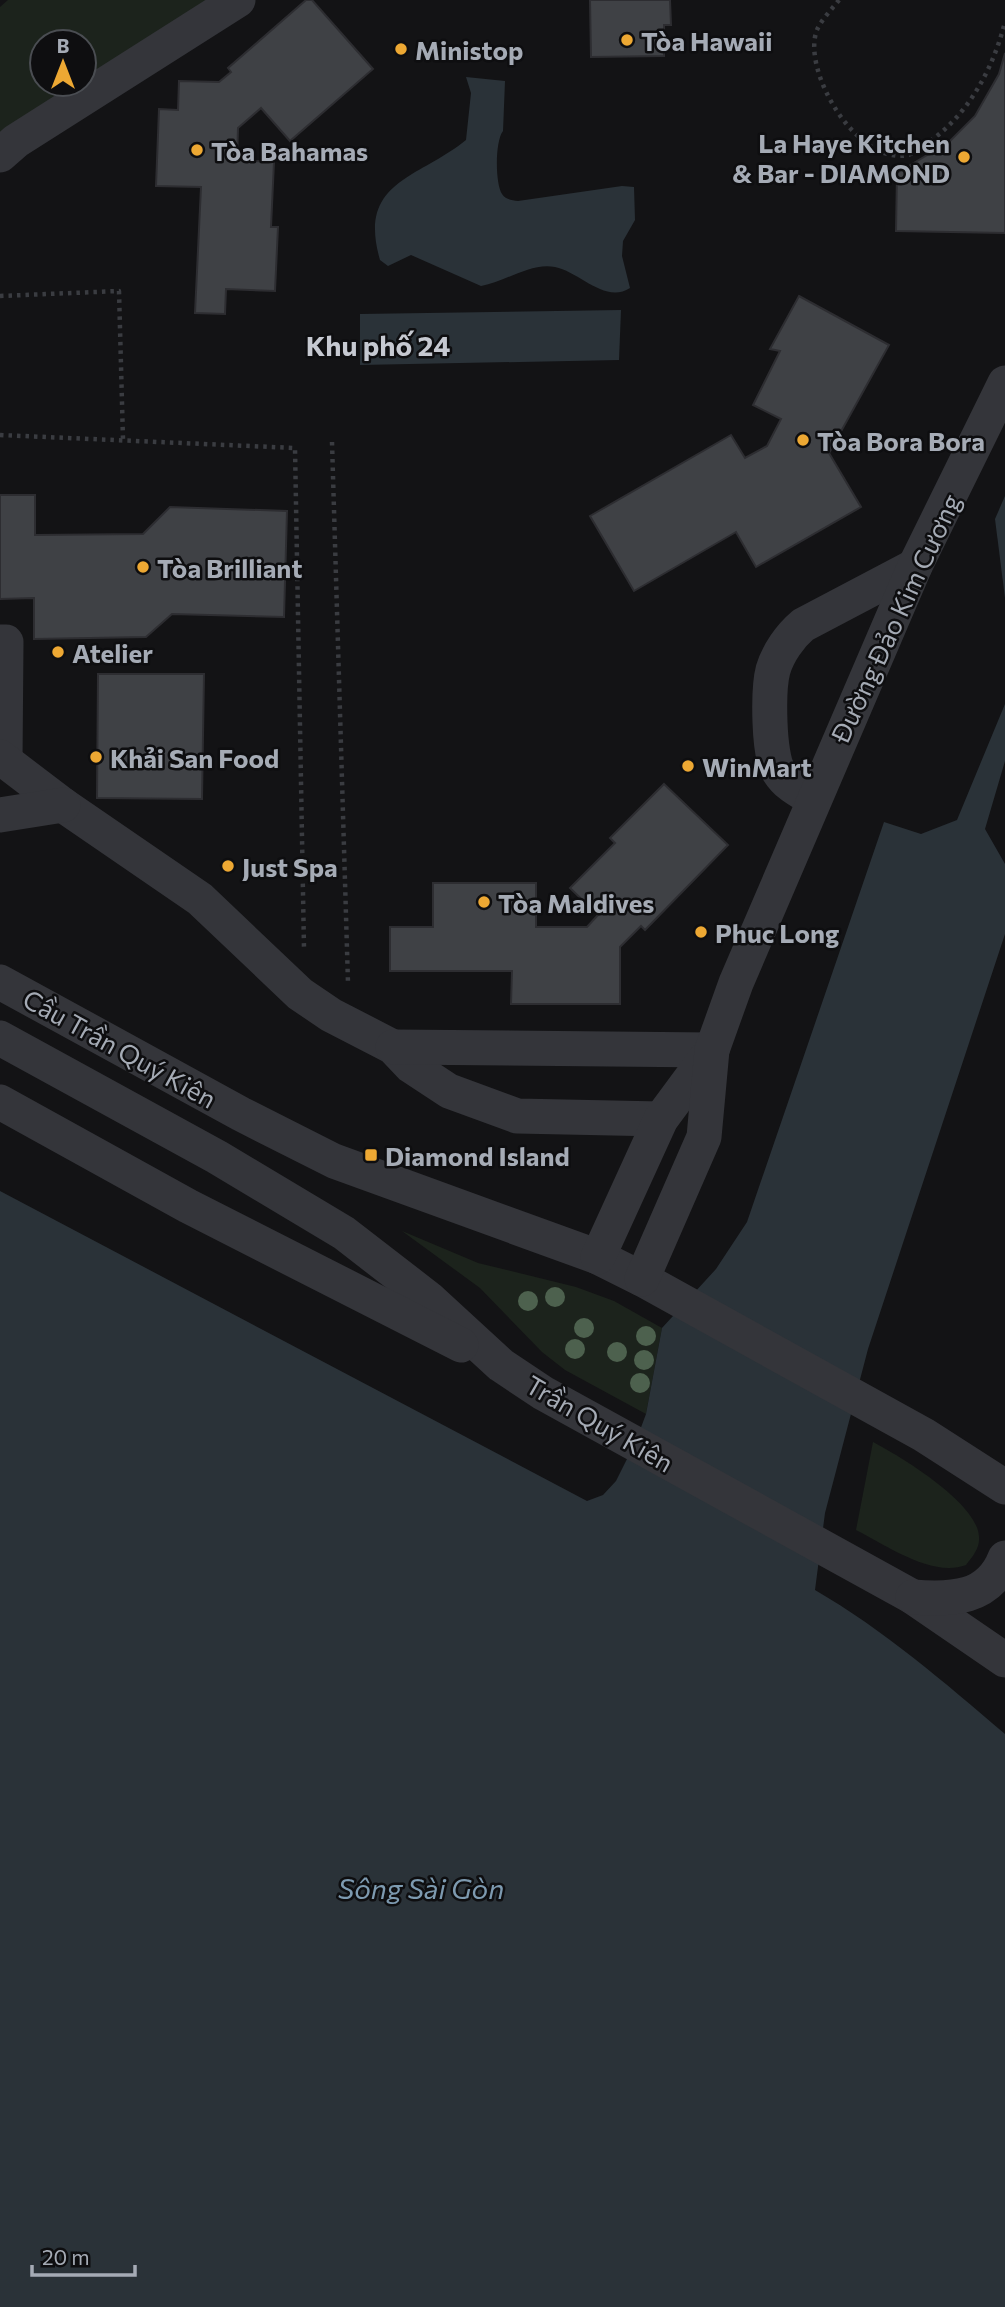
<svg xmlns="http://www.w3.org/2000/svg" width="1005" height="2307" font-family="Commissioner,sans-serif">
<rect width="100%" height="100%" fill="#131315"/>
<g fill="#1c231c" fill-rule="evenodd">
<path d="M8 0H215L0 140V7ZM42 42H84V84H42Z"/>
<polygon points="402,1231 478,1263 576,1287 614,1301 662,1328 646,1414 565,1370 542,1352 480,1288"/>
<path d="M873 1442C900 1456 978 1503 979 1537 980 1548 973 1556 966 1565 932 1578 886 1545 856 1530Z"/>
</g>
<g fill="#2a3238">
<path d="M466 77 505 81 503 131C495 141 495 183 502 194 506 200 512 200 518 201L622 186 634 187 635 220 623 241 622 256 630 288C605 304 580 272 555 267 531 262 505 282 481 286L411 255 388 266 380 260C357 181 418 179 466 140L471 93Z"/>
<polygon points="621,310 619,360 360,365 360,314"/>
<polygon points="1005,496 1005,598 995,519"/>
<path d="M1005 704V761L985 829 1005 864V934L868 1349 825 1513 815 1590C884 1630 944 1682 1005 1734V2307H0V1191L587 1501 603 1495 616 1481 636 1441 646 1414 662 1328 716 1269 747 1222 884 822 921 834 957 820Z"/>
</g>
<g fill="#3f4145" stroke="#2d2d31" stroke-width="2">
<polygon points="306,0 312,0 373,69 290,141 261,108 238,128 237,160 274,162 271,227 278,227 275,291 226,289 225,314 195,313 201,187 156,186 159,109 178,110 179,81 219,82 231,72 228,68"/>
<polygon points="590,0 670,0 671,25 664,25 664,56 591,57"/>
<polygon points="1005,53 1005,233 896,231 897,173 949,142 975,116 999,74"/>
<polygon points="799,296 889,345 829,453 861,507 756,567 736,532 634,591 590,516 731,435 745,458 767,446 781,419 753,405 780,351 770,349"/>
<polygon points="0,495 35,495 35,535 143,534 170,507 287,511 284,617 172,614 146,637 34,639 34,598 0,599"/>
<polygon points="98,674 204,674 202,799 97,798"/>
<polygon points="664,784 728,845 645,930 641,926 620,947 620,1004 511,1004 512,971 390,971 390,927 433,927 433,883 536,883 536,927 587,927 598,915 570,888 615,843 610,838"/>
</g>
<g fill="none" stroke-linecap="round" stroke-linejoin="round">
<g stroke="#3a3c41" stroke-width="4.5" stroke-dasharray="3.5 5" stroke-linecap="butt">
<path d="M839 0C832 9 821 20 817 30 801 70 857 166 908 155 914 154 921 147 926 144 968 116 993 69 1005 22"/>
<polyline points="0,296 119,291 123,440"/>
<polyline points="0,435 295,448 304,949"/>
<polyline points="332,442 348,983"/>
</g>
<g stroke="#34353a" stroke-width="35">
<polyline points="0,155 16,141 238,0"/>
<polyline points="0,642 6,642 5,761"/>
<polyline points="0,757 63,805 200,899 300,994 331,1015 393,1047 411,1066 449,1091 517,1116 661,1119"/>
<path d="M813 799C800 791 787 785 779 772 768 756 768 689 773 670 778 653 790 636 803 625L915 566"/>
<polyline points="0,815 63,805"/>
<polyline points="0,982 241,1114 334,1161 598,1257 642,1279 924,1435 1005,1487"/>
<polyline points="0,1038 217,1157 344,1233 428,1298 501,1365 543,1393 913,1597 1005,1660"/>
<polyline points="393,1047 712,1050"/>
<polyline points="0,1102 188,1206 461,1345"/>
<polyline points="598,1257 661,1119 712,1050"/>
<polyline points="642,1279 704,1137 712,1050 736,983 915,566 1005,383"/>
<path d="M913 1597C952 1600 989 1599 1005 1558"/>
</g>
</g>
<g fill="#4d614e">
<circle cx="555" cy="1297" r="10"/>
<circle cx="528" cy="1301" r="10"/>
<circle cx="584" cy="1328" r="10"/>
<circle cx="646" cy="1336" r="10"/>
<circle cx="575" cy="1349" r="10"/>
<circle cx="617" cy="1352" r="10"/>
<circle cx="644" cy="1360" r="10"/>
<circle cx="640" cy="1383" r="10"/>
</g>
<g fill="#eda833" stroke="#0e0e10" stroke-width="2.5">
<circle cx="627" cy="40" r="7"/>
<circle cx="401" cy="49" r="7"/>
<circle cx="197" cy="150" r="7"/>
<circle cx="964" cy="157" r="7"/>
<circle cx="803" cy="440" r="7"/>
<circle cx="143" cy="567" r="7"/>
<circle cx="58" cy="652" r="7"/>
<circle cx="96" cy="757" r="7"/>
<circle cx="688" cy="766" r="7"/>
<circle cx="228" cy="866" r="7"/>
<circle cx="484" cy="902" r="7"/>
<circle cx="701" cy="932" r="7"/>
<rect x="364" y="1148" width="14" height="14" rx="3.5"/>
</g>
<g text-anchor="middle" dominant-baseline="central" stroke-width="5" stroke-linejoin="round" paint-order="stroke">
<g font-size="26" font-weight="bold" fill="#a5abb5" stroke="#0e0e10" text-anchor="start">
<text x="641" y="40">Tòa Hawaii</text>
<text x="415" y="49">Ministop</text>
<text x="950" y="142" text-anchor="end">La Haye Kitchen<tspan x="950" dy="30">&amp; Bar - DIAMOND</tspan></text>
<text x="211" y="150">Tòa Bahamas</text>
<text x="817" y="440">Tòa Bora Bora</text>
<text x="157" y="567">Tòa Brilliant</text>
<text x="72" y="652">Atelier</text>
<text x="110" y="757">Khải San Food</text>
<text x="702" y="766">WinMart</text>
<text x="242" y="866">Just Spa</text>
<text x="498" y="902">Tòa Maldives</text>
<text x="715" y="932">Phuc Long</text>
<text x="385" y="1155">Diamond Island</text>
</g>
<g font-size="26" fill="#a5abb5" stroke="#0e0e10">
<text transform="translate(895 618) rotate(-65)">Đường Đảo Kim Cương</text>
<text transform="translate(120 1048) rotate(29)">Cầu Trần Quý Kiên</text>
<text transform="translate(600 1423) rotate(30)">Trần Quý Kiên</text>
</g>
<g font-size="28" font-weight="bold" fill="#c6c9d1" stroke="#0e0e10">
<text x="378" y="345">Khu phố 24</text>
</g>
<g font-size="28" font-style="italic" fill="#7d9ab0" stroke="#0e0e10">
<text x="421" y="1888">Sông Sài Gòn</text>
</g>
</g>
<g transform="translate(63 63)"><circle r="33" fill="#0e0e10" stroke="#4a4d52" stroke-width="2"/>
<path d="M0-5L12 26L0 18L-12 26Z" fill="#eda833"/>
<text y="-10" font-size="19" font-weight="bold" text-anchor="middle" fill="#a5abb5">B</text>
</g>
<path d="M32 2265v10h103v-10" fill="none" stroke="#a5abb5" stroke-width="3.5"/>
<text x="42" y="2265" font-size="21" fill="#a5abb5" stroke="#0e0e10" stroke-width="5" paint-order="stroke">20 m</text>
</svg>
